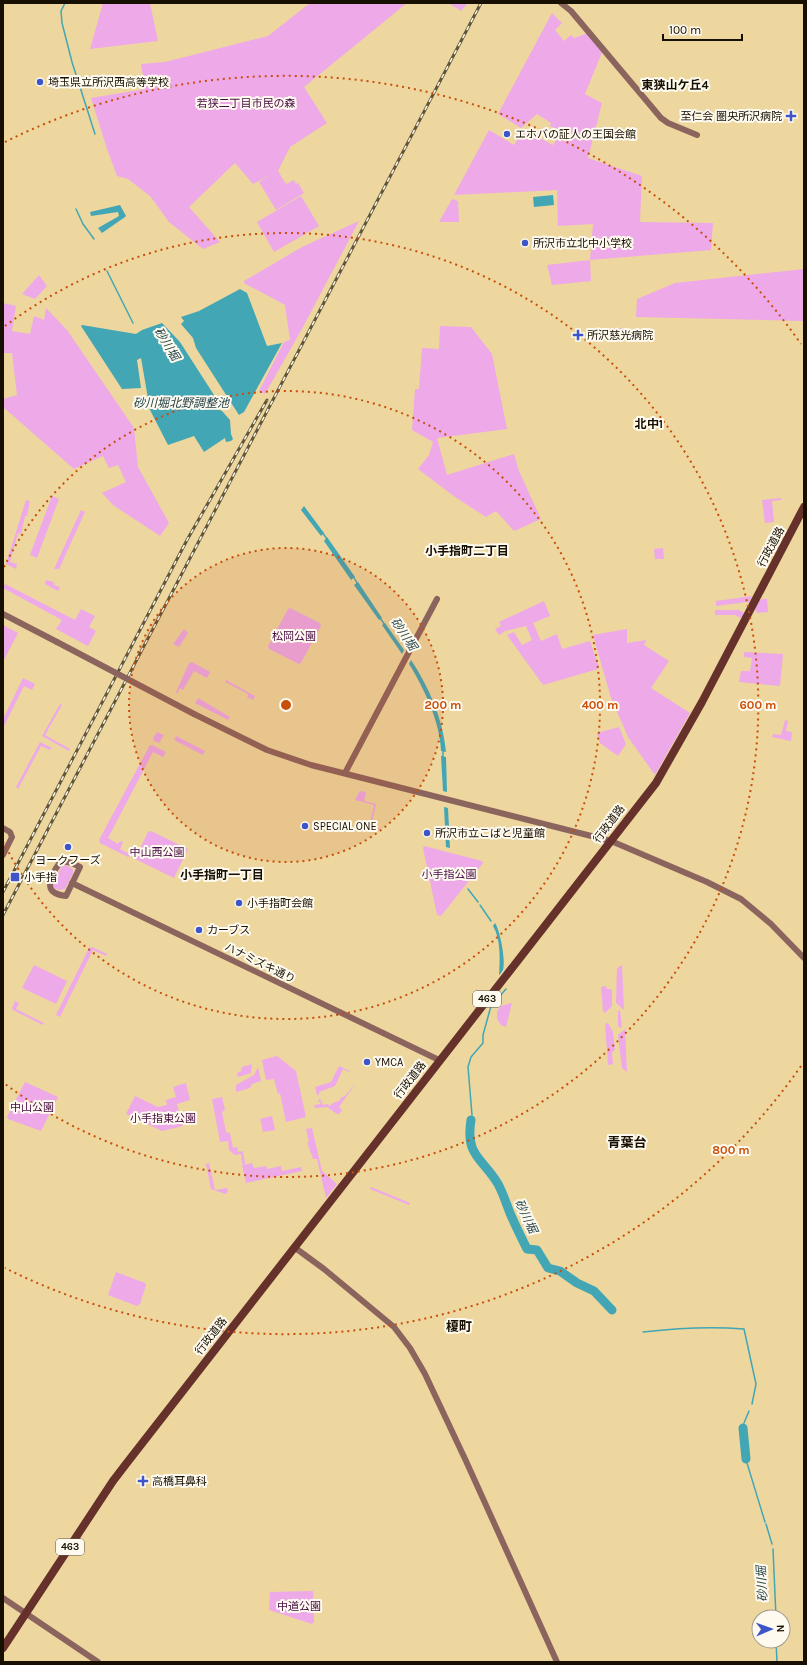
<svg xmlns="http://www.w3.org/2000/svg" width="807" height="1665" font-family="Karla,'Noto Sans JP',sans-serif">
<rect width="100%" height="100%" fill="#edd79f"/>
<g fill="#eea9e8">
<polygon points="103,3 150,3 158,41 90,49"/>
<polygon points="310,3 407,3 304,87 327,123 290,147 278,171 286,184 294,180 296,184 298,183 304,193 276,210 259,182 271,175 253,184 235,163 189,207 220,242 203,249 169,222 150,196 128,179 117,176 107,149 91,98 145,89 141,64 165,62 268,36"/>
<polygon points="448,3 468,3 461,11"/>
<polygon points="552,13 562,23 555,30 564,41 571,35 574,38 588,33 603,50 585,94 602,103 588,158 642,176 640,222 713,223 711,250 590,260 593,224 558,226 557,190 454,195 489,130 514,145 523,129 553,145 561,131 550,126 551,123 537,114 521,128 498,114"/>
<polygon points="301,196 319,226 274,252 257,222"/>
<polygon points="452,199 458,201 459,222 439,222"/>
<polygon points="359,221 303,327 265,394 259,391 284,342 290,340 285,305 244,283 244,281 302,247"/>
<polygon points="590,260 591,281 552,285 547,265"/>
<polygon points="804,269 804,321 636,317 637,299 675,283"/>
<polygon points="39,275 47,286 35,299 22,294"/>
<polygon points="3,303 16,306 12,331 30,334 34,316 44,320 46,308 67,330 134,428 138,467 169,523 160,536 113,505 102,493 126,482 118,465 109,468 103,456 74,469 3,407 3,399 17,395 12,353 3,353"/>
<polygon points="440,326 471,327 492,354 507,429 437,438 447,475 514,454 519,471 541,519 514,531 496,511 486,517 455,497 418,469 429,455 433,442 412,430 415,389 419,389 422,348 439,349"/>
<polygon points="621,328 623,330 623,337 608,330 607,334 597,332 597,330"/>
<polygon points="52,496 59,499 37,558 30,555"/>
<polygon points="781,498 781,500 772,501 774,522 765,523 762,500"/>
<polygon points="26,500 30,501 27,516 25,516 21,534 18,533 10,562 17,564 16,569 6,564"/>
<polygon points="81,510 85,512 59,569 54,569"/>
<polygon points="663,548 664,559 655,559 654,549"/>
<polygon points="46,580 54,582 54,585 60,587 58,591 45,584"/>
<polygon points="5,584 75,620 81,609 95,616 89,627 96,631 88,646 56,629 62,620 3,588"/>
<polygon points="752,596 749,603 747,602 716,606 716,601"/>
<polygon points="762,599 767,599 768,612 757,613 755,609 758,602"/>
<polygon points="544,601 550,616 533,623 541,641 557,634 562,649 590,641 599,667 598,669 543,685 507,635 514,632 522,645 532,640 526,626 505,631 499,635 495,629 501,626 499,622"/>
<polygon points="290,608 320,623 321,626 301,663 299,664 269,649 268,646 288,609"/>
<polygon points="715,610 739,610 744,613 741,618 735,615 715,615"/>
<polygon points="3,625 18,633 3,662"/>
<polygon points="184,629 188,633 179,647 173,644"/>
<polygon points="627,629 627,643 646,640 644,645 669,661 651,688 690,713 655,775 628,737 611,698 593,635"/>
<polygon points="744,652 783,654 780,686 739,682 741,671 750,671 752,658 744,657"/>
<polygon points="192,662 210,672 207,678 194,671 183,690 180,688 177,694 176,692 189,663"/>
<polygon points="23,678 35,684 32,690 24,686 3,728 3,719"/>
<polygon points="226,680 255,696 253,700 247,697 248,694 225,682"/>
<polygon points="198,698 230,717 228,720 195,703"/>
<polygon points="60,704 62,705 45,735 70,749 69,751 42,736"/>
<polygon points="785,720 788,721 786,731 792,732 791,741 772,737 773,734 781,735"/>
<polygon points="619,727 626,744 618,756 600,743 597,733"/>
<polygon points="157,732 164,735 159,743 154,741 153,738"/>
<polygon points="176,736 205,751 203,755 174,740"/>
<polygon points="40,742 52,748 50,750 41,746 18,789 16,787"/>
<polygon points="150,745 152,745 166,752 163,757 153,752 108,838 118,844 120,841 123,842 120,849 131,855 128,857 100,843 99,840"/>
<polygon points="360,791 366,792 364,801 376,804 371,826 381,829 380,830 369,827 374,805 355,800"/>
<polygon points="151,831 188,849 174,878 135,859 148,832"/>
<polygon points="424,846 482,861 483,863 441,916 437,915 423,848"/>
<polygon points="66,865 73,869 73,873 65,889 59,890 54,888 53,885 61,867"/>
<polygon points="92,947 107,954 106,956 93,950 60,1017 56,1015 89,948"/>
<polygon points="34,965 67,981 56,1004 22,988"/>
<polygon points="622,965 624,1010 616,1003 617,968"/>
<polygon points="606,986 607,989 611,989 612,991 612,1006 605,1013 603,1011 601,987"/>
<polygon points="15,1001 19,1003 16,1009 44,1023 43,1025 13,1010 12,1008"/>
<polygon points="512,1003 506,1027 501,1025 497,1019 497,1011 501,1006"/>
<polygon points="620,1010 622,1027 620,1028 618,1026 618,1011"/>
<polygon points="608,1023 613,1032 615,1049 612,1053 613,1064 608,1065 605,1024"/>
<polygon points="625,1029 627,1072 622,1068 618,1035"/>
<polygon points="277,1056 296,1071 306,1117 286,1122 280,1093 278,1094 274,1079 266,1080 262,1060"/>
<polygon points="252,1064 251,1073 238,1077 237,1073 241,1071 242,1067"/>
<polygon points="339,1066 350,1071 349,1072 343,1069 335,1086 319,1092 319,1095 317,1095 315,1087 331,1082"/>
<polygon points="258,1067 261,1081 252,1084 250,1088 236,1092 236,1085 254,1075"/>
<polygon points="25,1082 58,1097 41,1131 8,1119 7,1117"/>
<polygon points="186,1083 190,1100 177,1104 183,1126 162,1131 126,1114 135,1096 158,1107 167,1105 166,1100 176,1097 173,1087"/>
<polygon points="356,1083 339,1107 342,1110 339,1114 337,1114 327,1107 315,1108 314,1105 321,1104 318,1100 320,1099 323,1105 328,1104 329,1106 331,1105 331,1104 341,1100 340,1098 345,1096"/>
<polygon points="222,1097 225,1110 222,1112 226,1132 230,1133 233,1148 237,1147 238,1152 243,1151 245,1164 242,1164 241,1154 235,1155 229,1150 228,1141 220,1142 212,1099"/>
<polygon points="272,1116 275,1130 263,1132 260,1119"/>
<polygon points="312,1128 322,1171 337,1184 326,1198 317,1159 313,1159 307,1142 309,1142 306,1129"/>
<polygon points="209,1163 215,1190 227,1188 228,1192 225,1194 211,1189 206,1164"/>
<polygon points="252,1163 254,1168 266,1166 267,1169 281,1166 282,1171 301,1167 302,1171 246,1183 242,1165"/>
<polygon points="371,1187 410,1203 409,1205 370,1189"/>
<polygon points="116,1272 145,1283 146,1285 140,1304 137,1306 108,1295"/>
<polygon points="313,1591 314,1622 312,1624 269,1610 270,1592"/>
</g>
<g fill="#42a6b5">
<polygon points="553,195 554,205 534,207 533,197"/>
<polygon points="120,205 126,216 125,217 102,233 98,228 119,216 118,212 91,216 90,212"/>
<polygon points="240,289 247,293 267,346 282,343 244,412 239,415 196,348 193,338 181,324 184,321 181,317 199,311"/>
<polygon points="162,323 180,342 214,395 215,408 222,411 230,420 231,434 233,439 231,441 226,442 225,438 204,452 194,436 168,445 150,410 141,358 137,360 141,388 122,389 81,326 82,325 136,334 142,330"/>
<polygon points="304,506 324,533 321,536 301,510"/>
<polygon points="327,537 355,577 351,580 324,541"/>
<polygon points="358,582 382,618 379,620 354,585"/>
<polygon points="385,623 404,650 402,654 382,625"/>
<path d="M411 660C429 687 443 719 446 752L441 751C440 722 424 688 409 664Z"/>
<polygon points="441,756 446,757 447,792 443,791"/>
<polygon points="444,807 448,808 450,848 446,847"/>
<path d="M495 923C500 930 506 961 503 970 502 971 500 975 499 975 500 961 501 939 493 926Z"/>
</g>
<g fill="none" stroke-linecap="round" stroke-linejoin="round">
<g stroke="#42a6b5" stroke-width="1.5">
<polyline points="65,3 61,11 62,23 72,62 95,134"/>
<polyline points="76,209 83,224 94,239"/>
<polyline points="107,271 133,323"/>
<polyline points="322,532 327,539"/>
<polyline points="353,576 357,583"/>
<polyline points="380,618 385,625"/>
<polyline points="443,750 443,758"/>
<polyline points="468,889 478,902"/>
<polyline points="480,905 491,921"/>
<polyline points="472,1115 468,1067 471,1057 483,1043 483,1035 491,1006 506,989"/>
<path d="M643 1332C677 1328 710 1326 744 1329L756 1384 752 1404"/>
<polyline points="744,1423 749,1411"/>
<polyline points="747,1463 765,1522"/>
<polyline points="766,1524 772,1544"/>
<polyline points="773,1549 776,1617"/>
<polyline points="776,1641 777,1662"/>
</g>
<g stroke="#42a6b5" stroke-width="9">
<path d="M471 1120C465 1157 483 1158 498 1184 503 1193 506 1203 510 1213 515 1225 521 1237 527 1249L537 1250 548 1268 560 1271 577 1283 594 1291 612 1310"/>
<polyline points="743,1428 746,1459"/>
</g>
<g stroke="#8c645e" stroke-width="6">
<polyline points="561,3 571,11 661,118 668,123 697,135"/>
<polyline points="3,614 57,642"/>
<polyline points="194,714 267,750 311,765 611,841 707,882 741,899 771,924 804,958"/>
<polyline points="345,773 437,599"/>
<polyline points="3,828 10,832 12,837 3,855"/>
<path d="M62 861 72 863 80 867 66 896C48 894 47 886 54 872 56 868 58 864 62 861Z"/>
<polyline points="72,883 439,1060"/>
<polyline points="294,1247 324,1269 394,1327 410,1348 425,1374 466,1461 557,1662"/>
<polyline points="3,1598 98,1662"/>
</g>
<polyline stroke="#66312a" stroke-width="8" points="3,1648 113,1481 126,1464 656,783 702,702 804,507"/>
<g stroke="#625638" stroke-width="3">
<g id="rail">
<polyline points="3,892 187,540 267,400"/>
<polyline points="3,915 481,3"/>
</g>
</g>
<use href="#rail" stroke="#fefaef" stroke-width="1.5" stroke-dasharray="4.5" stroke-linecap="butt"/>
<polyline stroke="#8c645e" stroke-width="6" points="57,642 194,714"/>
</g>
<circle cx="286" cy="705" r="157" fill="#c94e0a" fill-opacity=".12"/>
<g fill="none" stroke="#c94e0a" stroke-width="2" stroke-dasharray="2 4">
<circle cx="286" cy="705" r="157"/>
<path d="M4 567A314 314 0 1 1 4 843"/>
<path d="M5 326A472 472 0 1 1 5 1084"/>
<path d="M801 1066A629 629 0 0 1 5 1268M5 142A629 629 0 0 1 801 344"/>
</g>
<g fill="#3d55c8" stroke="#fefaef" stroke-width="1.5">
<circle cx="40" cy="82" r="4"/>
<path d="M789 110h4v4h4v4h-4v4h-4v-4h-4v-4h4z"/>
<circle cx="507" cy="134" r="4"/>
<circle cx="525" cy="243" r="4"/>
<path d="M576 329h4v4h4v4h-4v4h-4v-4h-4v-4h4z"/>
<circle cx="305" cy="826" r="4"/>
<circle cx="427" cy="833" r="4"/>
<circle cx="68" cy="847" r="4"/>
<rect x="10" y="872" width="10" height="10" rx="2"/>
<circle cx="239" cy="903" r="4"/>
<circle cx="199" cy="930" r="4"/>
<circle cx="367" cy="1062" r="4"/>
<path d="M141 1475h4v4h4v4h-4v4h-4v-4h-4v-4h4z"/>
</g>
<g text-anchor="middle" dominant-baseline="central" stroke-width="4" stroke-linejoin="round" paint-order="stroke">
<g fill="#fefaef" stroke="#5c5648" stroke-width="1">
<rect x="473" y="991" width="28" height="16" rx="3"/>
<rect x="56" y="1539" width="28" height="16" rx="3"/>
</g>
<g font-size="10" font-weight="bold" fill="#170f00">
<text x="487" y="999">463</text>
<text x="70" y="1547">463</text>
</g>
<g font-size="11" fill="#170f00" stroke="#fefaef" text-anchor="start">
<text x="48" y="82">埼玉県立所沢西高等学校</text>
<text x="782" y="116" text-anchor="end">至仁会 圏央所沢病院</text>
<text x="515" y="134">エホバの証人の王国会館</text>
<text x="533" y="243">所沢市立北中小学校</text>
<text x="587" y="335">所沢慈光病院</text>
<text x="313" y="826">SPECIAL ONE</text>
<text x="435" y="833">所沢市立こばと児童館</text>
<text x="68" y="860" text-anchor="middle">ヨークフーズ</text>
<text x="24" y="877">小手指</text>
<text x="247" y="903">小手指町会館</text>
<text x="207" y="930">カーブス</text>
<text x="375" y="1062">YMCA</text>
<text x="152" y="1481">高橋耳鼻科</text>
</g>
<g font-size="11" fill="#450a43" stroke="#fefaef">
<text x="246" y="103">若狭二丁目市民の森</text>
<text x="294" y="636">松岡公園</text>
<text x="157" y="852">中山西公園</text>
<text x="449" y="874">小手指公園</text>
<text x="32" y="1107">中山公園</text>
<text x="163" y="1118">小手指東公園</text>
<text x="299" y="1606">中道公園</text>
</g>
<g font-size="11" fill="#170f00" stroke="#fefaef">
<text transform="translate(771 547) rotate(-62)">行政道路</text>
<text transform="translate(609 824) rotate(-53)">行政道路</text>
<text transform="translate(260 963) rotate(26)">ハナミズキ通り</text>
<text transform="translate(410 1080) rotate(-52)">行政道路</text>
<text transform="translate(211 1336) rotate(-52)">行政道路</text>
</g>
<g font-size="12" font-weight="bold" fill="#170f00" stroke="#fefaef">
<text x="675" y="85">東狭山ケ丘4</text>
<text x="649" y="424">北中1</text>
<text x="467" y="551">小手指町二丁目</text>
<text x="222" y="875">小手指町一丁目</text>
</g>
<g font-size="12" font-style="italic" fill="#26444a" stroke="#fefaef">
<text transform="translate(167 344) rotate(58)">砂川堀</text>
<text x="181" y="403">砂川堀北野調整池</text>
<text transform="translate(404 634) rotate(56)">砂川堀</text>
<text transform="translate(526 1216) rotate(65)">砂川堀</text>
<text transform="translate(762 1584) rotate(-93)">砂川堀</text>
</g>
<g font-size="13" font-weight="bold" fill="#170f00" stroke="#fefaef">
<text x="627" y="1142">青葉台</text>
<text x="459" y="1326">榎町</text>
</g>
</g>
<circle cx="286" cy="705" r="6" fill="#c94e0a" stroke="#fefaef" stroke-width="2"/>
<g font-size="12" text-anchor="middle" font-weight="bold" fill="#c94e0a" stroke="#fefaef" stroke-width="4" stroke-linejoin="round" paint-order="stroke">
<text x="443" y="709">200 m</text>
<text x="600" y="709">400 m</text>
<text x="758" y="709">600 m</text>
<text x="731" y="1154">800 m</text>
</g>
<rect width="807" height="1665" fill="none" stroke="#170f00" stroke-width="8"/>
<g transform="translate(771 1629) rotate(88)"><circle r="19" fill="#fefaef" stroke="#a29c8f"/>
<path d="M0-3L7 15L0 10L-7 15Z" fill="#3d55c8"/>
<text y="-6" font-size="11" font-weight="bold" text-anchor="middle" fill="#170f00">N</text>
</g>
<path d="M663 34v6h79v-6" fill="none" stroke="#170f00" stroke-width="2"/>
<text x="669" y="34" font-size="12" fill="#170f00" stroke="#fefaef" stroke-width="3" paint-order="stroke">100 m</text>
</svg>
